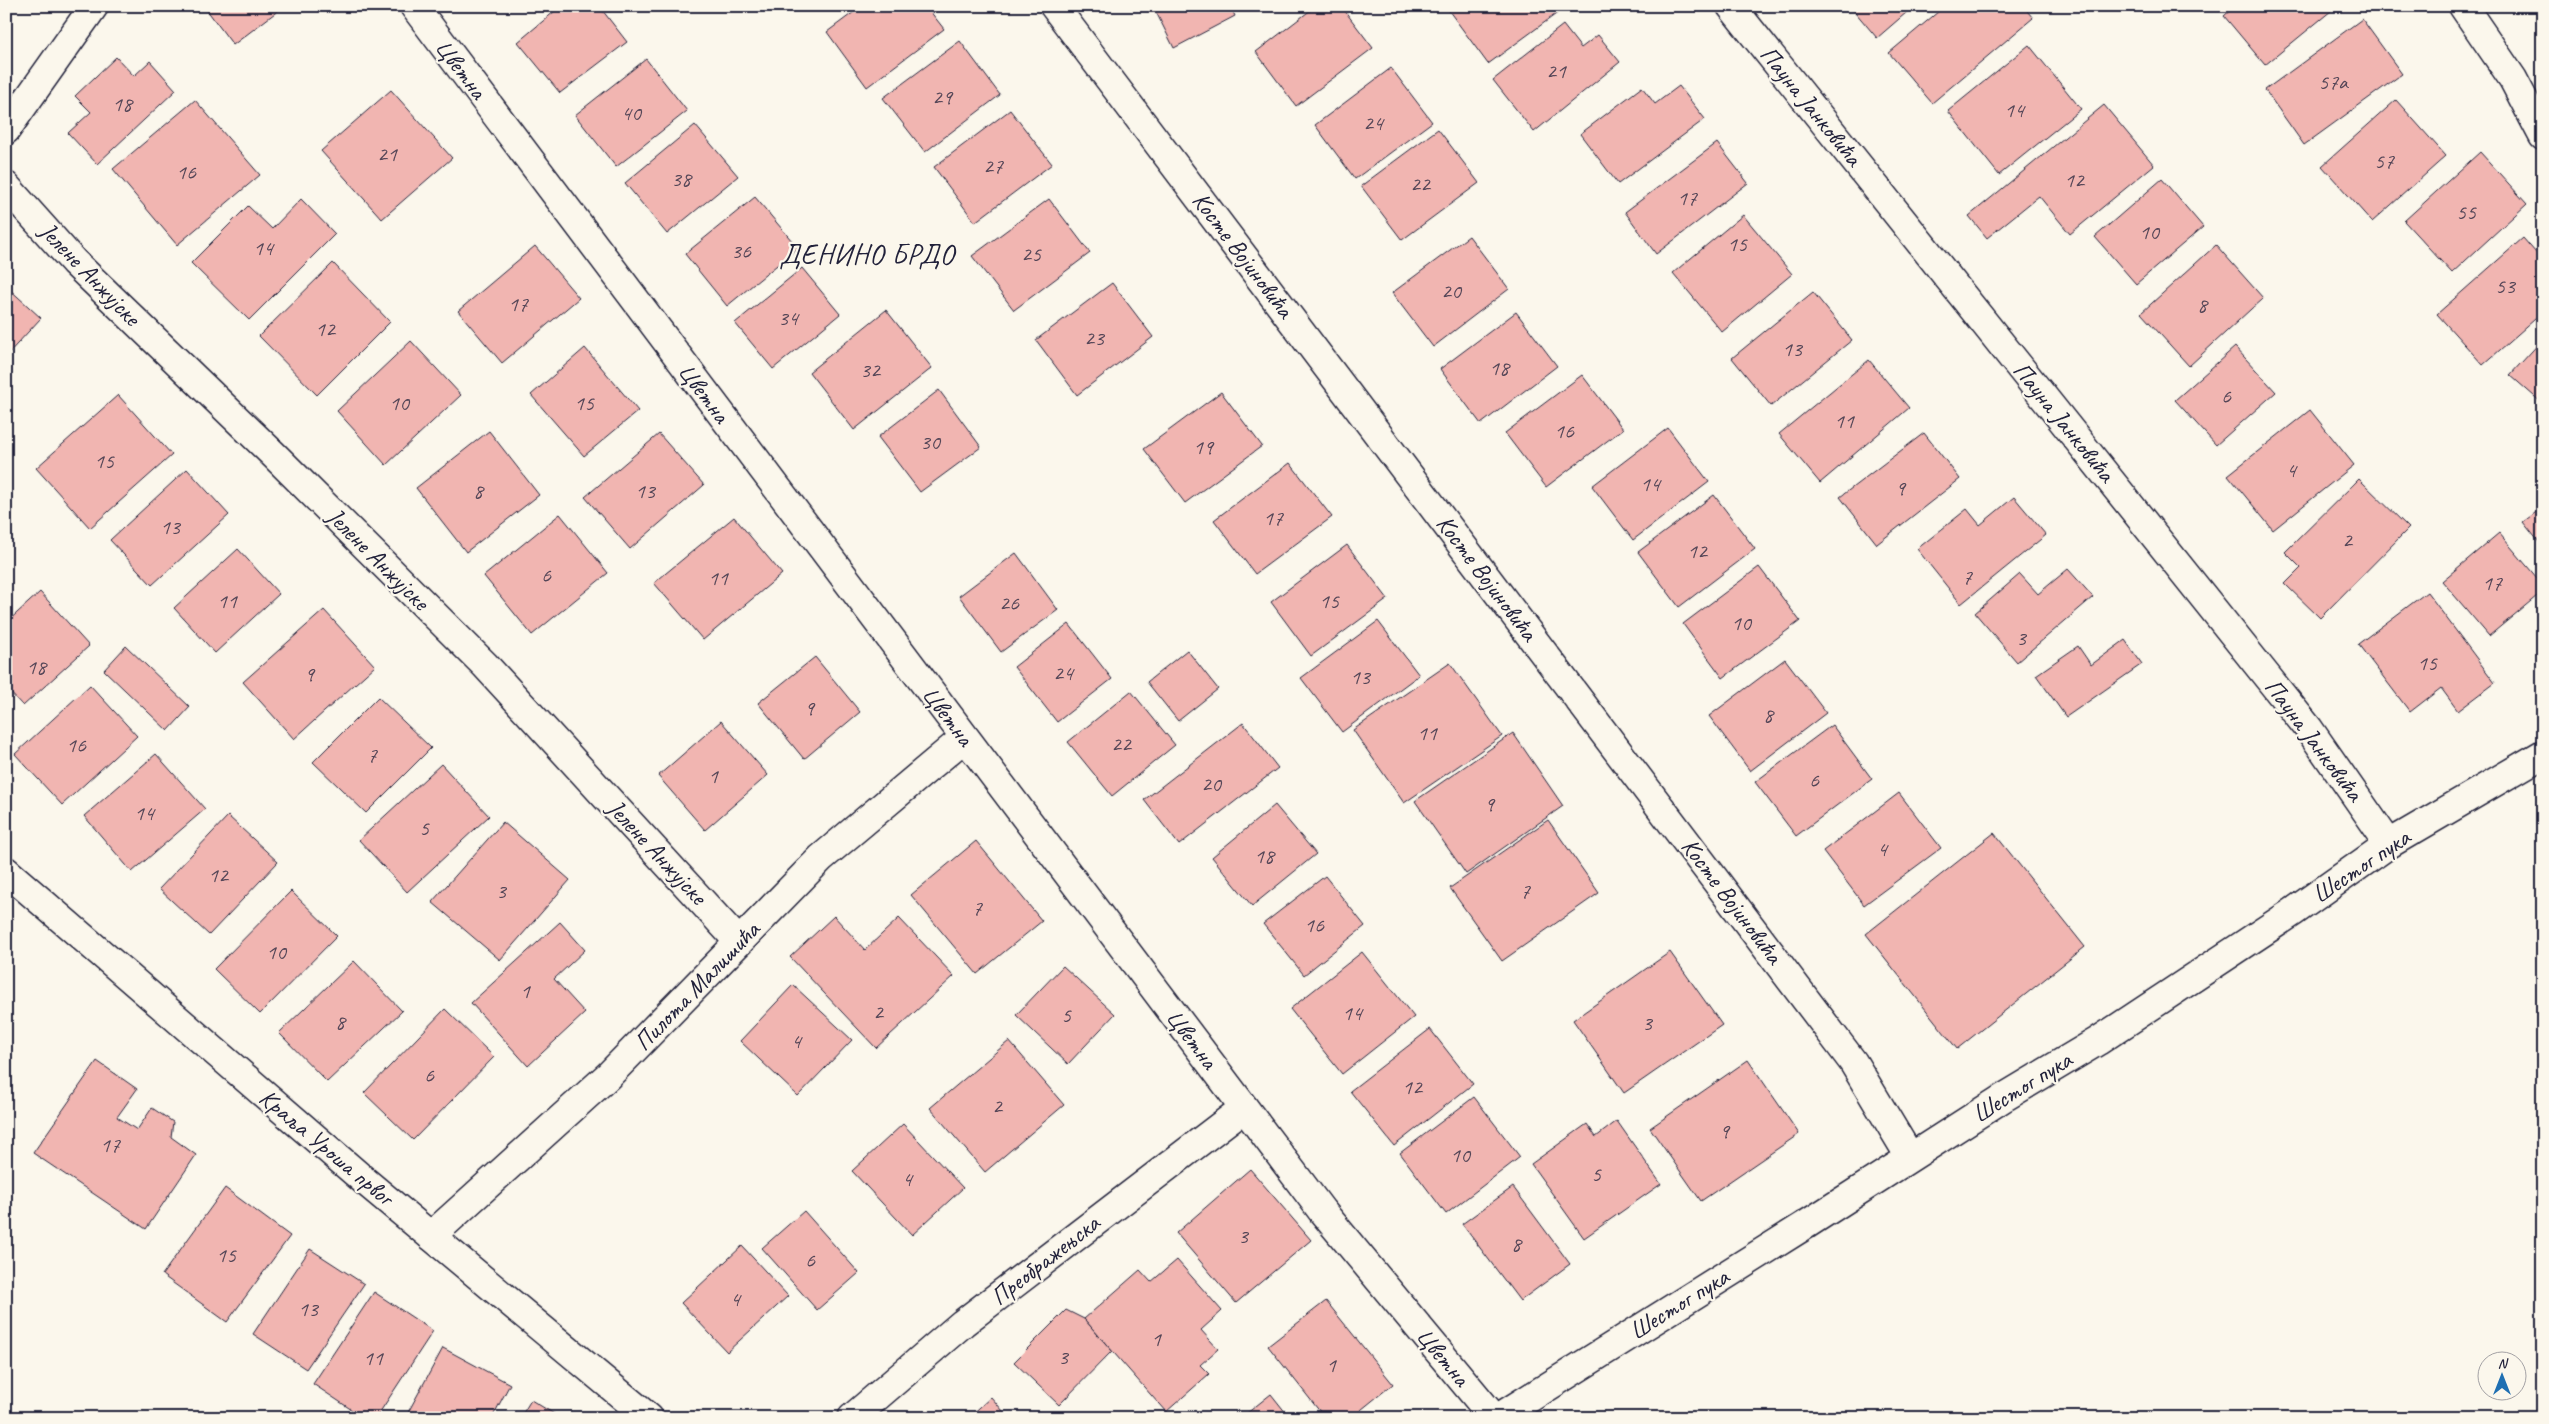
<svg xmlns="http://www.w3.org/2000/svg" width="2549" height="1424" font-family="Caveat,sans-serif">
<rect width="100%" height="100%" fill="#fbf7ec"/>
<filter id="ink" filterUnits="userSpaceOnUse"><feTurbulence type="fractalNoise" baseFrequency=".02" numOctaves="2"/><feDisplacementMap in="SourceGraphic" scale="10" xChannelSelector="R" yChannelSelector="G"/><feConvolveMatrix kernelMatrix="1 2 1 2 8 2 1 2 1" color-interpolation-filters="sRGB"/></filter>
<g filter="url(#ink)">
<g fill="#f1b5b1" stroke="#22223b">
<polygon points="204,6 277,6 279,10 233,45"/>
<polygon points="561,6 599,6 627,42 560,93 518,42"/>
<polygon points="821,6 833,6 826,12"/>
<polygon points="862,6 926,6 944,29 867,87 827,32"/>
<polygon points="1153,6 1230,6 1235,16 1174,48"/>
<polygon points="1316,6 1341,6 1373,48 1296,106 1256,52"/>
<polygon points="1455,6 1567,6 1488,64 1449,11"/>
<polygon points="1850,6 1914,6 1877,38"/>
<polygon points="1945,6 2023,6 2033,18 1932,103 1889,53"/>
<polygon points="2235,6 2337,6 2265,65 2224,16"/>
<polygon points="2362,19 2402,74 2304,145 2265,90"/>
<polygon points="1563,25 1581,48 1598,35 1620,62 1534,132 1493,80"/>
<polygon points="960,41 1000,95 925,152 883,98"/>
<polygon points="2029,45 2081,109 1999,175 1948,111"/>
<polygon points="116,57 134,76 150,61 176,90 97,164 68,133 91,112 75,96"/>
<polygon points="646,59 687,111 616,167 575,115"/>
<polygon points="1391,68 1432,122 1355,179 1315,125"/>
<polygon points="1679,86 1705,119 1618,184 1580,134 1642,87 1655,104"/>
<polygon points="391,90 452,158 382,219 321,151"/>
<polygon points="195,100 260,175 177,245 113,169"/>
<polygon points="2396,100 2446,156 2372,222 2322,166"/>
<polygon points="2104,105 2154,165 2070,234 2039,196 1987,238 1969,216"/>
<polygon points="1010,110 1052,164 975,222 934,167"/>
<polygon points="695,125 738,176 667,234 625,183"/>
<polygon points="1438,129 1479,183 1402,240 1361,186"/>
<polygon points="1717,143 1748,183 1656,254 1625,212"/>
<polygon points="2480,152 2527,204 2452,273 2404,221"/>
<polygon points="2162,179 2203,227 2136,284 2095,237"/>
<polygon points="755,197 798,248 727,306 685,254"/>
<polygon points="301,199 335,234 249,320 191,263 248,206 272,229"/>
<polygon points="1049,199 1090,253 1014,310 972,256"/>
<polygon points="1743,215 1792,274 1722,332 1673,273"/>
<polygon points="1469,236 1509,289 1433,347 1392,293"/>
<polygon points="2523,238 2543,261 2543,312 2483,365 2437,314"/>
<polygon points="2216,245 2263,298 2189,366 2141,313"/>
<polygon points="535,246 579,298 502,363 458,311"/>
<polygon points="333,263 390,322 317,395 259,336"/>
<polygon points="802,268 840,314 773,369 735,323"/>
<polygon points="1112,283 1153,337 1077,395 1036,340"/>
<polygon points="6,286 41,318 6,356"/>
<polygon points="1813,292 1852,340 1771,406 1732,358"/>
<polygon points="886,310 932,368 854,430 809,372"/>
<polygon points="1516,312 1557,366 1481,424 1440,369"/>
<polygon points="2543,339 2543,404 2510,375"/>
<polygon points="411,341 461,395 386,465 337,411"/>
<polygon points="2235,347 2276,392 2216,445 2175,400"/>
<polygon points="585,348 638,411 584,456 531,395"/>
<polygon points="1869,360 1909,408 1820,483 1779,434"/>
<polygon points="1582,375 1623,429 1546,487 1505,433"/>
<polygon points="939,390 981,447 920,492 878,437"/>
<polygon points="1221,392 1262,446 1185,503 1144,449"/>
<polygon points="118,395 172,455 90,528 36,468"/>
<polygon points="2310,410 2354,465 2273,530 2228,475"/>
<polygon points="1668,428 1709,482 1633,540 1592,486"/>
<polygon points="489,431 539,495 466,552 416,488"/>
<polygon points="1924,433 1960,479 1877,544 1840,497"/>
<polygon points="659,434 704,485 630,549 585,497"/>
<polygon points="1290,463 1332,517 1255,574 1214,520"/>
<polygon points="187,469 229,515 152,585 110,540"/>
<polygon points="2359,479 2409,528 2320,618 2285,584 2301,568 2285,552"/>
<polygon points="1714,495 1755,549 1679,607 1638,552"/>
<polygon points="2014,497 2046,535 1961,604 1917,549 1967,509 1980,525"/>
<polygon points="2543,507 2543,547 2523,522"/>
<polygon points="560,514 608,573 532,635 484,576"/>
<polygon points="734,517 782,574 703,640 654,583"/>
<polygon points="2499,533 2543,585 2543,591 2489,636 2442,581"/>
<polygon points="1347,545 1388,599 1311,656 1271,602"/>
<polygon points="238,549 279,594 215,653 174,608"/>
<polygon points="1016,553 1058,610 1001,652 959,596"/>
<polygon points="1759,567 1800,621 1723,678 1683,624"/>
<polygon points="2068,569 2093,597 2017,662 1975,613 2020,574 2038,594"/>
<polygon points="40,592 89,646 23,706 6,688 6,623"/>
<polygon points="2427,592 2495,683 2458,711 2441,688 2410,712 2358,644"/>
<polygon points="324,610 375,666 294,739 243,682"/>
<polygon points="1378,621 1419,675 1342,732 1301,678"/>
<polygon points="1069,624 1112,679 1057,722 1014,667"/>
<polygon points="2125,640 2142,664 2066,717 2036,675 2078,646 2091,665"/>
<polygon points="126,646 190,707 168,731 104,670"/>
<polygon points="1187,650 1218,689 1178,721 1147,682"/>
<polygon points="815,657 860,712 804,759 758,703"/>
<polygon points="1785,659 1826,713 1750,771 1709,716"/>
<polygon points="1450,663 1502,736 1404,803 1353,730"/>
<polygon points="90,685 137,736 62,805 15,754"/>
<polygon points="1131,691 1175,745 1112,796 1068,742"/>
<polygon points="378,697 431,748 366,813 313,762"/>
<polygon points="721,721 768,775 705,830 658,776"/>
<polygon points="1243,723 1278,768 1179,845 1144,800"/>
<polygon points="1832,725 1872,779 1796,836 1755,782"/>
<polygon points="1513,733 1563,806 1466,874 1415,801"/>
<polygon points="156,754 205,809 132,872 84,816"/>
<polygon points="441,764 489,816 407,892 359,840"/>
<polygon points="1899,793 1941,848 1864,905 1823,851"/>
<polygon points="1275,805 1316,854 1252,906 1212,857"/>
<polygon points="228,816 278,862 209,935 159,889"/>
<polygon points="1548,820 1599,893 1502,961 1450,888"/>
<polygon points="503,822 570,880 500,960 432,902"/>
<polygon points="1994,833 2085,947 1957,1049 1866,934"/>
<polygon points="976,841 1042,921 977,974 911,895"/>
<polygon points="1325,876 1365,926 1304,975 1263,924"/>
<polygon points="291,891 337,936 260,1014 214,969"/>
<polygon points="834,916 865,950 899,918 954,976 876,1048 790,957"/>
<polygon points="560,922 585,950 554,979 585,1013 528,1066 471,1003"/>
<polygon points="1362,952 1414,1017 1342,1074 1290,1009"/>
<polygon points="1670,952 1722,1025 1624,1093 1573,1020"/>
<polygon points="354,961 402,1011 327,1082 279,1033"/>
<polygon points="1063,966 1115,1014 1068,1064 1016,1015"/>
<polygon points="793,985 852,1040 798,1096 740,1041"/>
<polygon points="445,1009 494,1057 413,1140 364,1093"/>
<polygon points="1430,1029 1473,1084 1394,1146 1350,1091"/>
<polygon points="1009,1041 1064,1105 985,1172 930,1108"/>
<polygon points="1748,1060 1799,1134 1701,1201 1650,1128"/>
<polygon points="97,1061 137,1089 117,1117 137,1130 152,1108 173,1122 171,1137 196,1155 146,1229 33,1153"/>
<polygon points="1474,1097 1520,1157 1446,1214 1400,1153"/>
<polygon points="1617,1121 1661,1184 1584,1238 1531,1164 1587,1124 1596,1137"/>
<polygon points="903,1124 963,1188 912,1235 852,1171"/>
<polygon points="1250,1169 1311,1240 1236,1303 1176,1233"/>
<polygon points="1513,1187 1570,1264 1520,1301 1462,1224"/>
<polygon points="225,1188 290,1236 227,1322 162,1275"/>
<polygon points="804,1211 859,1273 817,1310 762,1248"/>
<polygon points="742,1246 788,1296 727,1352 681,1303"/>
<polygon points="310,1249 364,1284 306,1369 253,1334"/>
<polygon points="1177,1260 1222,1311 1201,1330 1218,1349 1200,1365 1209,1374 1166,1412 1084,1319 1140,1270 1151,1282"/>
<polygon points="374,1292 433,1331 376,1418 364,1418 313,1384"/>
<polygon points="1326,1301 1393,1384 1351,1418 1325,1418 1268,1346"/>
<polygon points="1066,1310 1084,1319 1112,1351 1059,1405 1014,1362"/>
<polygon points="443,1348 510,1384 492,1418 405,1418"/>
<polygon points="1271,1394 1290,1418 1241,1418"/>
<polygon points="991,1397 1009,1418 968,1418"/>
<polygon points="531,1400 561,1418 520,1418"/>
</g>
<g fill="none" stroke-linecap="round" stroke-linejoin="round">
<g stroke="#22223b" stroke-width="31">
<g id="minor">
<polyline points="414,6 1322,1211 1494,1418"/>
<polyline points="1054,6 1853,1062 1910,1157"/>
<polyline points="1731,6 2309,729 2389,844"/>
<polyline points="2463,6 2513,79 2543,136"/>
<polyline points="6,130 94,6"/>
<polyline points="6,186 74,262 272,453 485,665 739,942"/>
<polyline points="6,871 366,1182 649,1418"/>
<polyline points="431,1236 608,1076 821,858 964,738"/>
<polyline points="852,1418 963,1323 1244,1108"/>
<polyline points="1498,1418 1807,1224 2003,1098 2098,1041 2293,912 2389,844 2543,754"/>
</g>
</g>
<use href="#minor" stroke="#fbf7ec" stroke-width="28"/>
</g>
</g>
<g text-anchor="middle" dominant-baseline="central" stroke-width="4.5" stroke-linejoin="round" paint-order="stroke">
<g font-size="22" fill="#564758">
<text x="1556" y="71">21</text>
<text x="2333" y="82">57a</text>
<text x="942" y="97">29</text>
<text x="122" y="104">18</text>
<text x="2014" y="110">14</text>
<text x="631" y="113">40</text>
<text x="1373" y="123">24</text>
<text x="387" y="154">21</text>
<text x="2384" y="161">57</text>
<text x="993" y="166">27</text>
<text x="186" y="172">16</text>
<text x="681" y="179">38</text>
<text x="2074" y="180">12</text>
<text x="1420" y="184">22</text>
<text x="1687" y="198">17</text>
<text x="2466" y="212">55</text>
<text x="2149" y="232">10</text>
<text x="1737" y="244">15</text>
<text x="263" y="248">14</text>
<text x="741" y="251">36</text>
<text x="1031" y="254">25</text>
<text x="2505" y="286">53</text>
<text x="1451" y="291">20</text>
<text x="518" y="304">17</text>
<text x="2202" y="305">8</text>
<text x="788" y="318">34</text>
<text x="325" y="329">12</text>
<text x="1094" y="338">23</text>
<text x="1792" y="349">13</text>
<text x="1499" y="368">18</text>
<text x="870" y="370">32</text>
<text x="2226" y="396">6</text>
<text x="399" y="403">10</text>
<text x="584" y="403">15</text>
<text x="1844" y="421">11</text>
<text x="1564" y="431">16</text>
<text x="930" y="442">30</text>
<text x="1203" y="447">19</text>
<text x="104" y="461">15</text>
<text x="2291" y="470">4</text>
<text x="1650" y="484">14</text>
<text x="1900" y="488">9</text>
<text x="478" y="491">8</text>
<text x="645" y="491">13</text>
<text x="1273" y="518">17</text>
<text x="170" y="527">13</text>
<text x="2347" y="540">2</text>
<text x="1697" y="551">12</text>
<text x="546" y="575">6</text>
<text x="1967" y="577">7</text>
<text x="718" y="578">11</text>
<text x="2492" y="583">17</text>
<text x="227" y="601">11</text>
<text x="1329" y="601">15</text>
<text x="1009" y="603">26</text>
<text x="1741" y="623">10</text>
<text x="2021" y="638">3</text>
<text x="2427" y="663">15</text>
<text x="36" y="667">18</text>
<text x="1063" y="673">24</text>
<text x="309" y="674">9</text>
<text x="1360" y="677">13</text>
<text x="809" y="708">9</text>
<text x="1768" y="715">8</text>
<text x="1427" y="733">11</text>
<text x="1121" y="744">22</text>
<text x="76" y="745">16</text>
<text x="372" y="755">7</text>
<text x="713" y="776">1</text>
<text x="1814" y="780">6</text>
<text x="1211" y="784">20</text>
<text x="1489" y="804">9</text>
<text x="144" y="813">14</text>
<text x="424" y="828">5</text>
<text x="1882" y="849">4</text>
<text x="1264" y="856">18</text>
<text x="218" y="875">12</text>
<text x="501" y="891">3</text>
<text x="1525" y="891">7</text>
<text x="977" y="908">7</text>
<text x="1314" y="925">16</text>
<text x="276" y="952">10</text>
<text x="525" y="991">1</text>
<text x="878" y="1012">2</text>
<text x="1352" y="1013">14</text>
<text x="1066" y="1015">5</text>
<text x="340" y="1022">8</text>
<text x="1647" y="1023">3</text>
<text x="796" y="1041">4</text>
<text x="429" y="1075">6</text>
<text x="1412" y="1087">12</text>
<text x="997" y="1106">2</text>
<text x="1724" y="1131">9</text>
<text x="110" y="1145">17</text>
<text x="1460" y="1155">10</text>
<text x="1596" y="1174">5</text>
<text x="907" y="1179">4</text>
<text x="1243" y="1236">3</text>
<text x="1516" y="1244">8</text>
<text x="226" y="1255">15</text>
<text x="810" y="1260">6</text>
<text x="735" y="1299">4</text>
<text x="308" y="1309">13</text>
<text x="1156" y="1339">1</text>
<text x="1063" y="1357">3</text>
<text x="373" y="1358">11</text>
<text x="1331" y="1365">1</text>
</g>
<g font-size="25" fill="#22223b" stroke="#fbf7ec">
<text transform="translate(461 69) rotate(53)">Цветна</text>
<text transform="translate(1811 106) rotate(51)">Пауна Јанковића</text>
<text transform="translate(1243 255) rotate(53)">Косте Војиновића</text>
<text transform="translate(90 274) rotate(46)">Јелене Анжујске</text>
<text transform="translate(704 393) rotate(53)">Цветна</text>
<text transform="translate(2064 422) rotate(51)">Пауна Јанковића</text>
<text transform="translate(378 559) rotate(45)">Јелене Анжујске</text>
<text transform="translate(1487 578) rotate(53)">Косте Војиновића</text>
<text transform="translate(948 716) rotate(53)">Цветна</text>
<text transform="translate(2314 740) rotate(53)">Пауна Јанковића</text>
<text transform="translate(657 852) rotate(47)">Јелене Анжујске</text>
<text transform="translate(2361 866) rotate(-34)">Шестог пука</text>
<text transform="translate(1732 901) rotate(53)">Косте Војиновића</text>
<text transform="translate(697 986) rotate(-46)">Пилота Малишића</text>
<text transform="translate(1192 1039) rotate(53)">Цветна</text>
<text transform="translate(2022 1087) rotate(-32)">Шестог пука</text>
<text transform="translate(326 1147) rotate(40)">Краља Уроша првог</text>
<text transform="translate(1045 1260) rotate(-38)">Преображењска</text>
<text transform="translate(1679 1304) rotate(-32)">Шестог пука</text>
<text transform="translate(1443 1357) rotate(50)">Цветна</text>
</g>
<g font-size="28" letter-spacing="1" fill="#22223b" stroke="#fbf7ec">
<text x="867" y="254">ДЕНИНО БРДО</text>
</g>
</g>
<rect width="2549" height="1424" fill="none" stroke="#fbf7ec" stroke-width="25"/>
<rect x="12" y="12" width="2524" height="1399" fill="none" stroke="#22223b" stroke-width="2" filter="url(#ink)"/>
<g transform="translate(2502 1376)"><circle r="24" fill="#fbf7ec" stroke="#a4a2a5"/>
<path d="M0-4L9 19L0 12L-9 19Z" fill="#1f6fb2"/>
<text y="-8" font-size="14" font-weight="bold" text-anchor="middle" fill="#22223b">N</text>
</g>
</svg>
